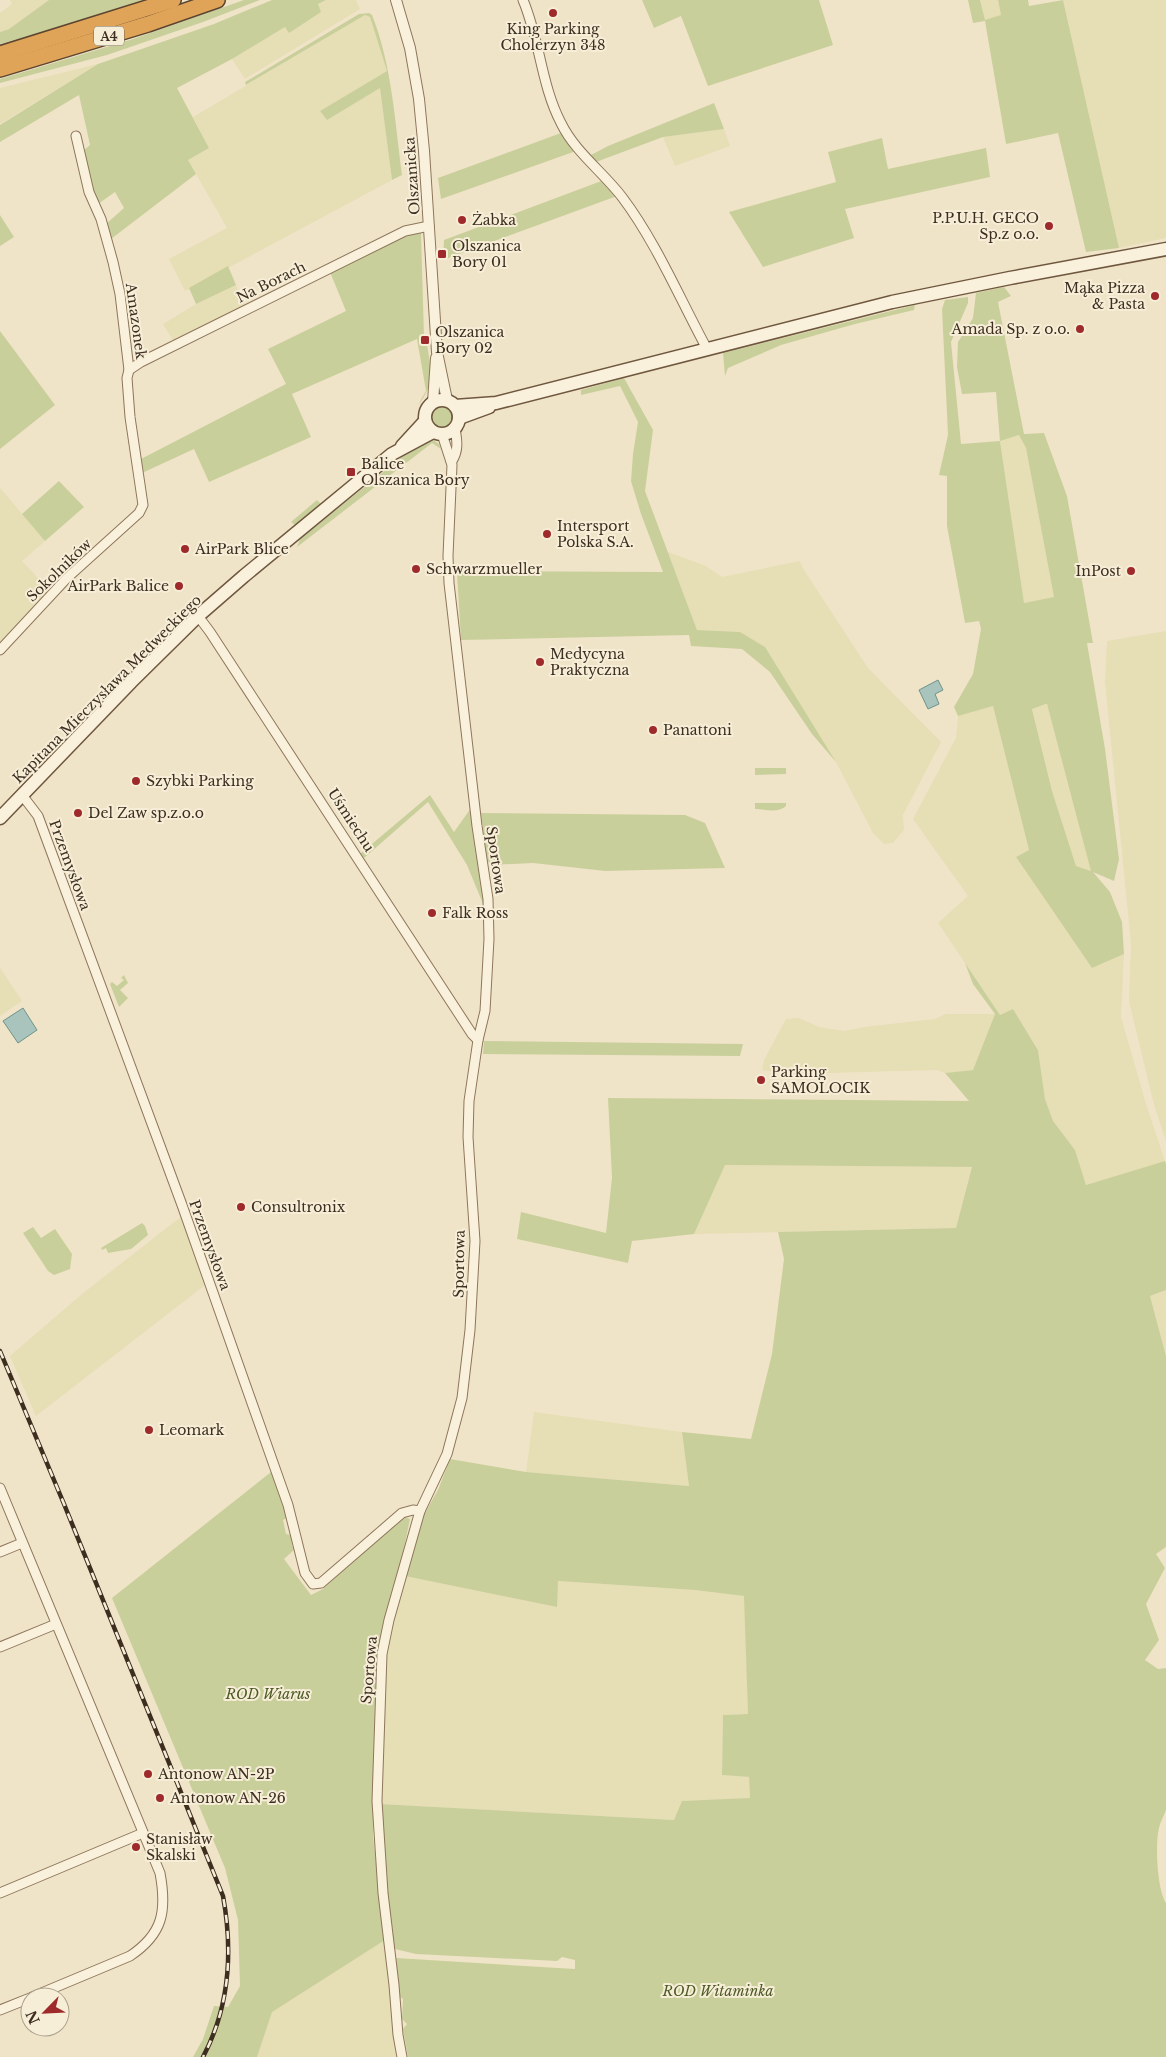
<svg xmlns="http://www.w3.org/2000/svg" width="1166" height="2057" font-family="'Libre Baskerville',serif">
<rect width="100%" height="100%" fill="#f0e4c8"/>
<g fill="#e6deb5">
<polygon points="10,0 49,0 9,29 0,32 0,13 12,4"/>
<polygon points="326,0 356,0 360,9 245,79 232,59 285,27 289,32 318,4"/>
<polygon points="980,0 998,0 1001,15 985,21"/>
<polygon points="1063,0 1166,0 1166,238 1119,248"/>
<polygon points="365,15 370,17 387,71 320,111 327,120 380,87 392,180 185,291 169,259 227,228 188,160 209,148 193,117"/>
<polygon points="98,64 0,124 0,88"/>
<polygon points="724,129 730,146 675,166 663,137"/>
<polygon points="236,285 247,307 174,342 163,324 196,304"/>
<polygon points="1019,435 1026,448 1054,597 1024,603 1000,440"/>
<polygon points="0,488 45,541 22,561 49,590 0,645"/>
<polygon points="668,552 706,566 722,577 800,561 802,567 868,668 941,742 903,815 904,830 893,843 884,844 873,833 836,762 804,711 740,632 697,630"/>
<polygon points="1166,631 1166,1141 1154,1105 1129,1001 1131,943 1105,682 1107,641"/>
<polygon points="1047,704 1092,871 1076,866 1052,791 1032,708"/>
<polygon points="993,706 1029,850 1016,857 1092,968 1124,954 1121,1017 1147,1107 1165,1161 1086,1185 1075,1150 1053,1121 1045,1099 1038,1049 1013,1009 1000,1015 938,923 968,896 913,819 956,738 958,716"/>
<polygon points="0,968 22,1001 0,1016"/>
<polygon points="946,1014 995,1014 973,1070 945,1073 937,1070 795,1074 762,1070 764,1060 786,1019 799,1018 819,1027 844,1031 864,1027 935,1019"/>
<polygon points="724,1165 972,1167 956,1228 694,1234"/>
<polygon points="182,1216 205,1285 36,1416 10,1356 82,1294"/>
<polygon points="1166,1290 1166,1356 1150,1296"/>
<polygon points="534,1412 682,1432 689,1486 526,1472"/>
<polygon points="405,1576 557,1607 557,1581 695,1590 745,1596 748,1714 723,1715 722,1775 749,1777 750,1799 683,1801 674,1820 380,1804 386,1645"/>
<polygon points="385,1940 398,2057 257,2057 271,2012"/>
</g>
<g fill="#c9cf9b" fill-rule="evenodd">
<polygon points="49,0 145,0 72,24 0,44 0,32 9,29"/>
<polygon points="244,0 260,0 203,22 107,55 0,83 0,79 133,39"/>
<polygon points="272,0 326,0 318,4 321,12 289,33 285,27 232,59 177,88 209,148 188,160 196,174 111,239 106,224 124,208 115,192 98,204 93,192 83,151 90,145 79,95 0,142 0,125 98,64 214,24"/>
<polygon points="642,0 819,0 833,45 708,86 681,16 654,28"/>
<polygon points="968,0 980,0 985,20 1001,15 998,0 1028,0 1029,6 1063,0 1119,248 1086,252 1058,133 1006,144 985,21 973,23"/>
<path d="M369 13 372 15C392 65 395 122 402 175L392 180 380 88 327 120 320 111 387 71 370 17 365 15 246 85 245 82 359 14Z"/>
<polygon points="714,103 724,129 663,137 596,162 591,155 608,146"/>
<polygon points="561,133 576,151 441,199 438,178"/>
<polygon points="882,138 888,169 986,148 990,177 845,209 854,238 763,267 729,212 836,182 828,152"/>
<polygon points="604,180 617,196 443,260 444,240"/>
<polygon points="0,215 14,237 0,246"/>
<path d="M413 231 421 233 424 336 425 344H427C431 369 435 385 418 405L426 391 417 339 292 394 311 437 209 482 194 449 142 473 141 459 286 384 268 349 346 311 330 272Z"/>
<polygon points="228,266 236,285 196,304 189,288"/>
<path d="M1004 287 1011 296 998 302 1024 434 1044 433 1067 496 1093 643H1087L1105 749 1119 859 1114 881 1093 872 1110 892 1122 922 1124 954 1092 968 1016 857 1029 850 993 706 958 716 954 707 973 674 981 629 979 621 965 623 947 526V476L939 475 948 435 942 309 945 300 968 297V303L951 342 961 444 1000 441 996 392 962 394 957 367 958 342 973 318 976 293ZM1019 435 1026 448 1054 597 1024 603 1000 441ZM1046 704H1047L1091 871 1076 866 1052 791 1032 709Z"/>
<polygon points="915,305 914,310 855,324 781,345 728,368 725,376 723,353"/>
<polygon points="0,331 55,405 0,449"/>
<polygon points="624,378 653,430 645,491 697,630 740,632 765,647 836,762 812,734 770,672 742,649 691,646 689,635 461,640 457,573 464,571 663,572 641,514 631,481 633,454 638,422 620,386 581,395 581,390"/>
<circle cx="441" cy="416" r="13"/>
<polygon points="433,440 439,444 441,449 432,443 297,547 300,539 408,452 426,441"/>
<polygon points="59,481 84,507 45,541 22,514"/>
<polygon points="317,500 322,505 296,526 291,522"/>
<polygon points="755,768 786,768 786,774 755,775"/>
<polygon points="430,795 454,832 471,808 486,911 467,865 428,802 364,858 360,854"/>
<path d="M755 803H786V806C777 814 765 809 755 809Z"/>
<polygon points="481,813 685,815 705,823 725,868 605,871 533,863 491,865 487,860"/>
<path d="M965 963 1000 1015 1013 1009 1038 1050 1045 1099 1053 1121 1075 1150 1086 1185 1165 1161 1166 1164V1290L1150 1296 1166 1356V1547L1156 1554 1165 1568 1146 1604 1159 1640 1145 1660 1158 1669 1166 1668V1810C1164 1816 1160 1822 1159 1828 1155 1844 1157 1889 1166 1903V2057H408L403 2029 407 2024 402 2019 403 1999 400 1997 396 1958 575 1969V1960L562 1957 557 1961 416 1954 395 1949 389 1922 380 1804 674 1820 682 1801 750 1798 749 1777 722 1775 723 1715 748 1714 744 1596 695 1590 558 1581 557 1607 405 1576 422 1518 438 1490 450 1459 526 1472 689 1486 682 1432 751 1439 772 1354 784 1259 778 1232 956 1228 972 1167 725 1165 694 1234 632 1241 628 1263 517 1239 521 1212 606 1233 612 1178 608 1098 969 1101 945 1073 973 1070 995 1014 973 984Z"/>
<polygon points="124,975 128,983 120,990 128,998 119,1007 110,984 112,982 117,986 124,980 121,978"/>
<polygon points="484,1041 743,1044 740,1056 483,1054"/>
<polygon points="142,1223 145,1226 148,1235 131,1249 108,1253 106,1248 102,1250 101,1248"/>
<polygon points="33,1227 41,1238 55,1229 72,1254 70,1269 54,1275 48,1271 23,1233"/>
<polygon points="271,1472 287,1518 283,1520 286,1534 291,1535 292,1545 294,1550 284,1559 311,1595 323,1589 399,1520 405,1517 410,1519 399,1572 383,1628 377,1667 375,1692 373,1836 385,1940 272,2012 257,2057 193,2057 203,2039 214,2006 228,2007 240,1986 238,1920 225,1868 112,1598"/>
</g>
<g fill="#a9c4bc" stroke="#6f938a">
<polygon points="938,680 943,690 935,694 939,704 928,709 919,690"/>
<polygon points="23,1008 37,1030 18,1043 3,1021"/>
</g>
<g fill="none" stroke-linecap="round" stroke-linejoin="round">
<g stroke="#8d765c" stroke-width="11">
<g id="minor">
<path d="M523 0C540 40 541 85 561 123 575 152 603 172 622 197 656 242 680 299 707 349"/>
<polyline points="129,370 141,362 405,231 429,226"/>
<path d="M452 461C459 450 457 440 455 428"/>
<polyline points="198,616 210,632 472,1034 478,1040"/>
<polyline points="0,650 67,578 139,513 143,505 130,417 127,378 129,370 120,294 113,262 101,219 89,192 76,136"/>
<polyline points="22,795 38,816 182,1205 288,1505 305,1573 313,1584 321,1583 402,1513 413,1510 420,1511"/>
<path d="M0 1488 160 1873C167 1911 163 1934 130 1956L32 1997"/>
<polyline points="0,1552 22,1543"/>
<polyline points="0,1647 56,1624"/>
<polyline points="0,1893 143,1833"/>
<polyline points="0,2010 30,1998"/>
<polyline points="402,2057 398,2035 394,1985 383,1893 377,1801 382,1654 389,1620 420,1511 447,1454 462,1398 470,1330 475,1241 468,1137 469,1101 478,1040 485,1011 489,939 488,899 477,826 449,583 448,556 452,465 442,434"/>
</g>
</g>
<g stroke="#8d765c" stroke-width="12">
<g id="tertiary">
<polyline points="396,0 410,48 419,99 424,151 437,352 447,400"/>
<polyline points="433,402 436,358"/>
</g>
</g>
<g stroke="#6f573f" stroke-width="15">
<g id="secondary">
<circle cx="442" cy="417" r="17"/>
<polyline points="455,406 496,403 892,302 1010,278 1166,249"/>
<polyline points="459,418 489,407"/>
<polyline points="402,446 425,421"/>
<polyline points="0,818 131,682 198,616 244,576 392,454 433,432"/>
</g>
</g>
<g stroke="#5b4430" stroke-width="18">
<g id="motorway">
<polyline points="0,54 173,0"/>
<polyline points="0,69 148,24 217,0"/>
</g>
</g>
<use href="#minor" stroke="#faf1dc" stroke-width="9"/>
<use href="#tertiary" stroke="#faf1dc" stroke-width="10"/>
<use href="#secondary" stroke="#faf1dc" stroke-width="12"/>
<use href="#motorway" stroke="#e0a458" stroke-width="15"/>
<g stroke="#3d2e20" stroke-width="4.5">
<path id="rail" d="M0 1351 64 1504 223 1896C233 1951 230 2006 203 2057"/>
</g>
<use href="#rail" stroke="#f7eed8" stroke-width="2.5" stroke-dasharray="8" stroke-linecap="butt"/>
</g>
<g fill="#9e2a2b" stroke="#f7eed8" stroke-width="2">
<circle cx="553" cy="13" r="5"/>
<circle cx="462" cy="220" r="5"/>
<circle cx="1049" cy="226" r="5"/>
<rect x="437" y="249" width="10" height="10" rx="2.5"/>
<circle cx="1155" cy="296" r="5"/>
<circle cx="1080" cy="329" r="5"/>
<rect x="420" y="335" width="10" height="10" rx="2.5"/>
<rect x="346" y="467" width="10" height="10" rx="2.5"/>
<circle cx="547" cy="534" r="5"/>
<circle cx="185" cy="549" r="5"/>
<circle cx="416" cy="569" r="5"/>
<circle cx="1131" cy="571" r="5"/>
<circle cx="179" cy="586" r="5"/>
<circle cx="540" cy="662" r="5"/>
<circle cx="653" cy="730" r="5"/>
<circle cx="136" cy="781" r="5"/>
<circle cx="78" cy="813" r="5"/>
<circle cx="432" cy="913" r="5"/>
<circle cx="761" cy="1080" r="5"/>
<circle cx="241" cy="1207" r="5"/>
<circle cx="149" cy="1430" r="5"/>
<circle cx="148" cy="1774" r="5"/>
<circle cx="160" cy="1798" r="5"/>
<circle cx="136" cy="1847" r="5"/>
</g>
<g text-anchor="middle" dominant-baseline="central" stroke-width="4" stroke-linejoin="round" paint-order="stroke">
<rect fill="#f7eed8" stroke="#756857" stroke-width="1" x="94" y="26.5" width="30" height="19" rx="4"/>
<g font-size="12" font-weight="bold" fill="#3d2e20">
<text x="109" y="36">A4</text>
</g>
<g font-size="14" fill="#3d2e20" stroke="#f7eed8" text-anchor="start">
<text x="553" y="29" text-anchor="middle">King Parking<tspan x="553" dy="16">Cholerzyn 348</tspan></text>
<text x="1039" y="218" text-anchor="end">P.P.U.H. GECO<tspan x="1039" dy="16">Sp.z o.o.</tspan></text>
<text x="472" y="220">Żabka</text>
<text x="452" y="246">Olszanica<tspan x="452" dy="16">Bory 01</tspan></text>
<text x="1145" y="288" text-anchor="end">Mąka Pizza<tspan x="1145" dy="16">&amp; Pasta</tspan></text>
<text x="1070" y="329" text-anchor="end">Amada Sp. z o.o.</text>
<text x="435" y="332">Olszanica<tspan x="435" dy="16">Bory 02</tspan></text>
<text x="361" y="464">Balice<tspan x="361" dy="16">Olszanica Bory</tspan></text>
<text x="557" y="526">Intersport<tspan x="557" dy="16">Polska S.A.</tspan></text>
<text x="195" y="549">AirPark Blice</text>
<text x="426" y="569">Schwarzmueller</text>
<text x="1121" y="571" text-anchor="end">InPost</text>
<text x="169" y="586" text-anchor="end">AirPark Balice</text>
<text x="550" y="654">Medycyna<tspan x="550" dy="16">Praktyczna</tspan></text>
<text x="663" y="730">Panattoni</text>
<text x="146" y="781">Szybki Parking</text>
<text x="88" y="813">Del Zaw sp.z.o.o</text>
<text x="442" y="913">Falk Ross</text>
<text x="771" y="1072">Parking<tspan x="771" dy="16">SAMOLOCIK</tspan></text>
<text x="251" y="1207">Consultronix</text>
<text x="159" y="1430">Leomark</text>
<text x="158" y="1774">Antonow AN-2P</text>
<text x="170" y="1798">Antonow AN-26</text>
<text x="146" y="1839">Stanisław<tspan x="146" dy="16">Skalski</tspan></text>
</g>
<g font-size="14" fill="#3d2e20" stroke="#f7eed8">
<text transform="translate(412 176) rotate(-94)">Olszanicka</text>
<text transform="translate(271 282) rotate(-26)">Na Borach</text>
<text transform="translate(136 321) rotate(82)">Amazonek</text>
<text transform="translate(59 570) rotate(-44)">Sokolników</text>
<text transform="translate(107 689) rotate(-45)">Kapitana Mieczysława Medweckiego</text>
<text transform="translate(351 820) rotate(57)">Uśmiechu</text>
<text transform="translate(496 860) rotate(82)">Sportowa</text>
<text transform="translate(70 865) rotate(70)">Przemysłowa</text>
<text transform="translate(210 1245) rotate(70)">Przemysłowa</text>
<text transform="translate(459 1264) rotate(-89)">Sportowa</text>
<text transform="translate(369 1670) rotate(-85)">Sportowa</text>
</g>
<g font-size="14" font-style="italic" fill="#4d5a26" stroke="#f7eed8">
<text x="268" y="1694">ROD Wiarus</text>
<text x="718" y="1991">ROD Witaminka</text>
</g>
</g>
<g transform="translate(45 2012) rotate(246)"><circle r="24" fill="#f7eed8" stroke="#ada18e"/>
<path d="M0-4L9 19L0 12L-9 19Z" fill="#9e2a2b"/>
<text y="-8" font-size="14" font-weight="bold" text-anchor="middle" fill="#3d2e20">N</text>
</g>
</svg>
